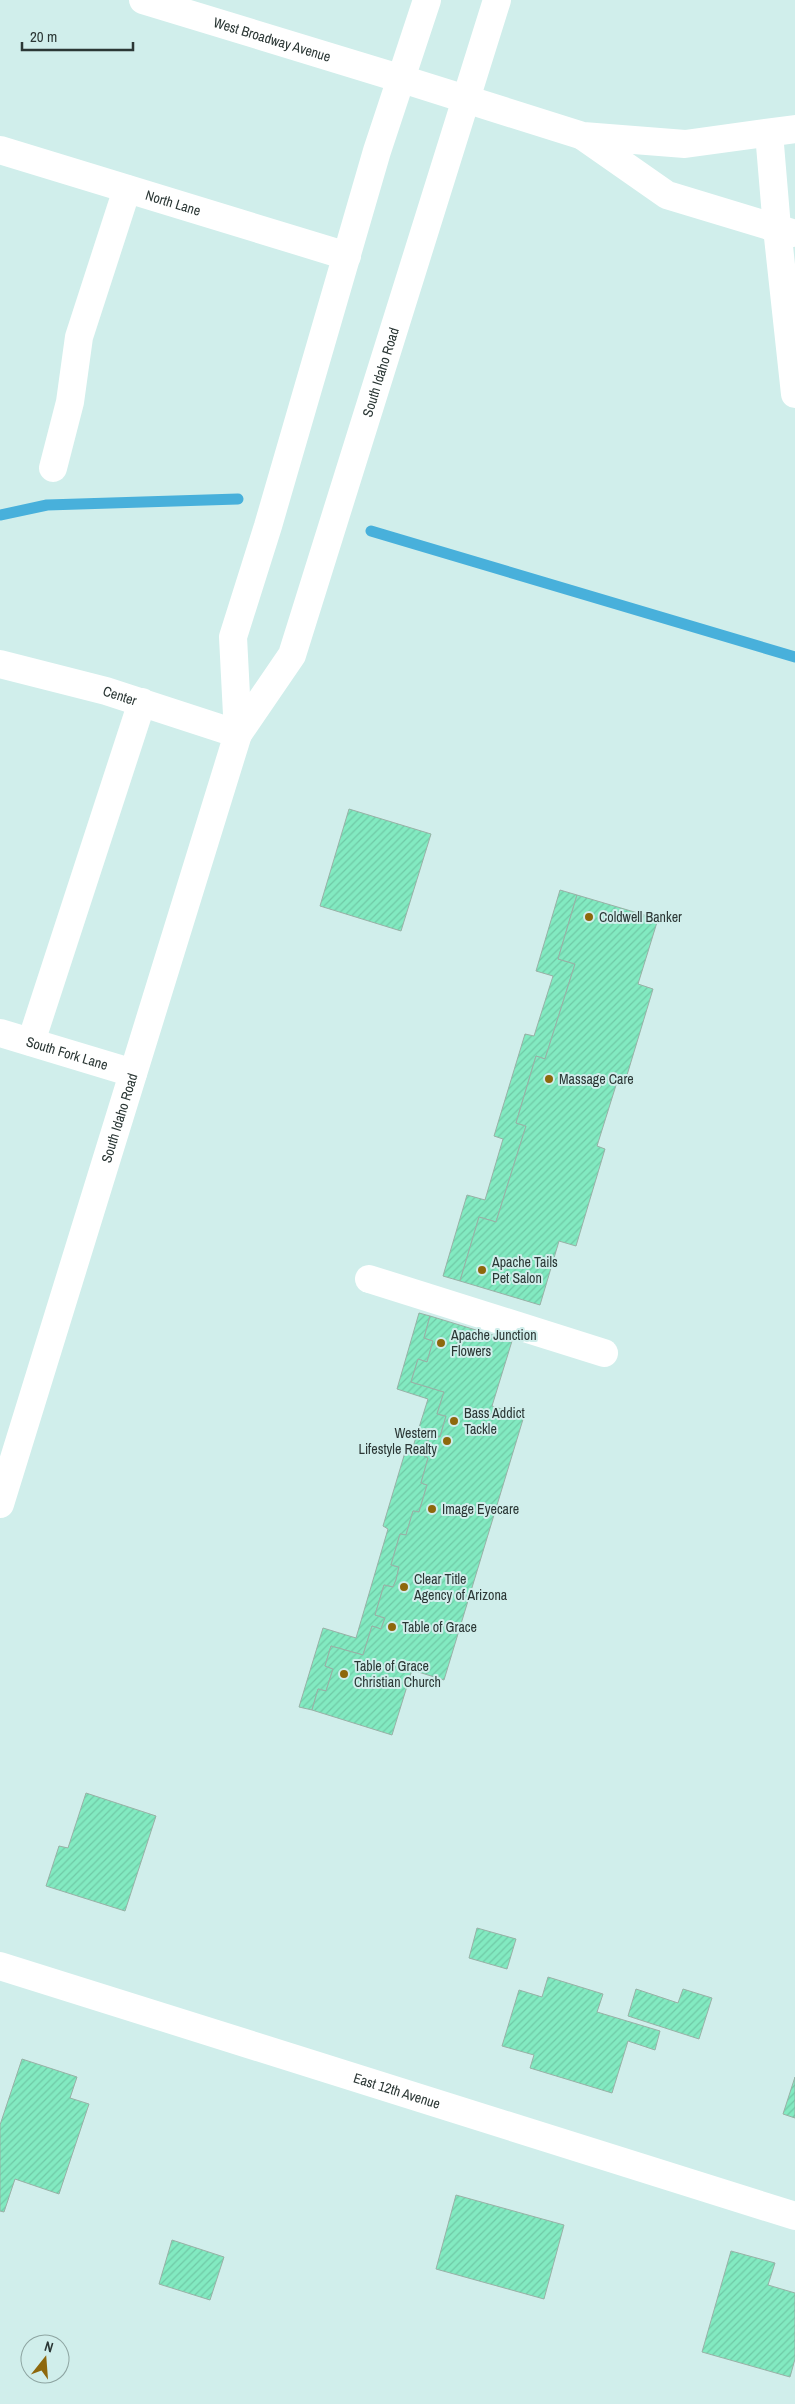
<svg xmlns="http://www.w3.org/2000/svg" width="795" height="2404" font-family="'Archivo Narrow',sans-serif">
<defs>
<pattern id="building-hatch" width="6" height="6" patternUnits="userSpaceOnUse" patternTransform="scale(1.25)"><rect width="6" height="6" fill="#82eac1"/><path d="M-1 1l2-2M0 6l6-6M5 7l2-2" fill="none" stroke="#70c9a6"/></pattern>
</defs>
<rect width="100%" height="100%" fill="#d0eeeb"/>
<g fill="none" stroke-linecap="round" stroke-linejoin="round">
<g stroke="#48b0db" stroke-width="11">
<polyline points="0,515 47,505 238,499"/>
<polyline points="371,531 795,657"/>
</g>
</g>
<g fill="url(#building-hatch)" stroke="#98b1a6">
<polygon points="349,809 431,834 401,931 320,906"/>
<polygon points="560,890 577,895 558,959 575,964 545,1059 536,1056 516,1123 526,1126 496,1222 479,1217 460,1281 443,1276 467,1195 485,1200 503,1139 494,1136 525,1034 534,1036 553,976 536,971"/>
<polygon points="577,895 658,919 638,984 653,989 624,1085 617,1082 597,1146 605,1149 576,1246 559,1241 540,1305 460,1281 479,1217 496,1222 526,1126 516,1123 536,1056 545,1059 575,964 558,959"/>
<polygon points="419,1313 430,1316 424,1338 433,1341 427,1362 418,1359 411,1382 444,1392 437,1414 446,1416 440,1437 430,1434 424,1456 428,1458 421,1483 427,1485 419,1512 413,1511 406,1535 400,1534 391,1565 399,1567 396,1580 393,1587 384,1585 375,1615 385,1618 381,1629 372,1626 363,1655 331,1646 325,1666 333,1669 326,1691 318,1689 312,1710 299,1707 323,1628 356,1638 388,1529 383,1526 406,1449 412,1450 428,1399 397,1389"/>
<polygon points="430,1316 512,1341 492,1406 524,1416 444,1680 412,1670 392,1735 312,1710 318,1689 326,1691 333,1669 325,1666 331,1646 363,1655 372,1626 381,1629 385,1618 375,1615 384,1585 393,1587 396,1580 399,1567 391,1565 400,1534 406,1535 413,1511 419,1512 427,1485 421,1483 428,1458 424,1456 430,1434 440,1437 446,1416 437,1414 444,1392 411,1382 418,1359 427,1362 433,1341 424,1338"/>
<polygon points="86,1793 156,1816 125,1911 46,1886 59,1846 68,1848"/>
<polygon points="477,1928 516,1939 507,1969 469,1958"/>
<polygon points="548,1977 603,1994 597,2012 660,2031 655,2050 628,2041 612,2093 530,2068 534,2055 502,2046 519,1990 542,1997"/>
<polygon points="636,1989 678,2003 683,1989 712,1998 699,2039 628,2016"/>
<polygon points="22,2059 77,2077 70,2098 89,2104 59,2194 15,2179 4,2212 0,2211 0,2125"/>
<polygon points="795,2077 795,2118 783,2114"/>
<polygon points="456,2195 564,2225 544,2299 436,2269"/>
<polygon points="172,2240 224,2257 210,2300 159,2284"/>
<polygon points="731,2251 775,2263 768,2285 795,2293 795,2359 790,2377 702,2352"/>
</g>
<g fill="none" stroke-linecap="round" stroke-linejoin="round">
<g stroke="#fff" stroke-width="28">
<polyline points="402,79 583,136 685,144 795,129"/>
<polyline points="769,133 777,228 795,394"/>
<polyline points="584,137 667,195 792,233"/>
<path id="s1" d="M0 150 347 256"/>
<polyline points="53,468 70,402 79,337 127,189"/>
<path id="s2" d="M0 664 106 691 238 734"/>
<path id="s3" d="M0 1033 133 1073"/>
<polyline points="31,1042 142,702"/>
<polyline points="369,1279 604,1353"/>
<path id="s4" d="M0 1966 795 2216"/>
</g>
<g stroke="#fff" stroke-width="28">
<path id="s5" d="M143 0 402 79"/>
<polyline points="238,734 233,637 268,526 377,151 427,0"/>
<path id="s6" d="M0 1504 238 734 292 655 497 0"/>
</g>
</g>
<g fill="#8e680c" stroke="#d0eeeb" stroke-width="2">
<circle cx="589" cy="917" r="5"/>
<circle cx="549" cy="1079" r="5"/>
<circle cx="482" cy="1270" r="5"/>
<circle cx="441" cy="1343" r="5"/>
<circle cx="454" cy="1421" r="5"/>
<circle cx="447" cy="1441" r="5"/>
<circle cx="432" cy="1509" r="5"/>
<circle cx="404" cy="1587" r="5"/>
<circle cx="392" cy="1627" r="5"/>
<circle cx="344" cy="1674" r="5"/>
</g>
<g text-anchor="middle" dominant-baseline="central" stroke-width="4" stroke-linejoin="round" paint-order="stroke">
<g font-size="14" fill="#2b3735" stroke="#d0eeeb">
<text stroke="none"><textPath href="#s5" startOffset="135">West Broadway Avenue</textPath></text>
<text stroke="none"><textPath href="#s1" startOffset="181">North Lane</textPath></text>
<text stroke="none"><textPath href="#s6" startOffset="1198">South Idaho Road</textPath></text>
<text stroke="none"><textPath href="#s2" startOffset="124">Center</textPath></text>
<text stroke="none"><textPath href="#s3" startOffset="70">South Fork Lane</textPath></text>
<text stroke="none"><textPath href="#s6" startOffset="404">South Idaho Road</textPath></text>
<text stroke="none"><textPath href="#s4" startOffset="416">East 12th Avenue</textPath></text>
</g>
<g font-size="14" fill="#2b3735" stroke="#d0eeeb" text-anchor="start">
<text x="599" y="917">Coldwell Banker</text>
<text x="559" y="1079">Massage Care</text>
<text x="492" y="1262">Apache Tails<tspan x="492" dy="16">Pet Salon</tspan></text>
<text x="451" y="1335">Apache Junction<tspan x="451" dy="16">Flowers</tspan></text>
<text x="464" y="1413">Bass Addict<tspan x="464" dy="16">Tackle</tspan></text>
<text x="437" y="1433" text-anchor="end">Western<tspan x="437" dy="16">Lifestyle Realty</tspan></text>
<text x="442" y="1509">Image Eyecare</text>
<text x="414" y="1579">Clear Title<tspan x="414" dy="16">Agency of Arizona</tspan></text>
<text x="402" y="1627">Table of Grace</text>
<text x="354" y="1666">Table of Grace<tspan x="354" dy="16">Christian Church</tspan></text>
</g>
</g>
<g transform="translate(45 2359) rotate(17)"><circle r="24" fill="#d0eeeb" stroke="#8ea5a2"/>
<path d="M0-4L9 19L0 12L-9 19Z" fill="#8e680c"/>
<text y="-8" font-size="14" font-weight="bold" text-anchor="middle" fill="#2b3735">N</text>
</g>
<path d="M22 42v8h111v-8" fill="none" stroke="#2b3735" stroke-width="2.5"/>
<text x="30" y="42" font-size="15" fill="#2b3735" stroke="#d0eeeb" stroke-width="4" paint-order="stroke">20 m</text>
</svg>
